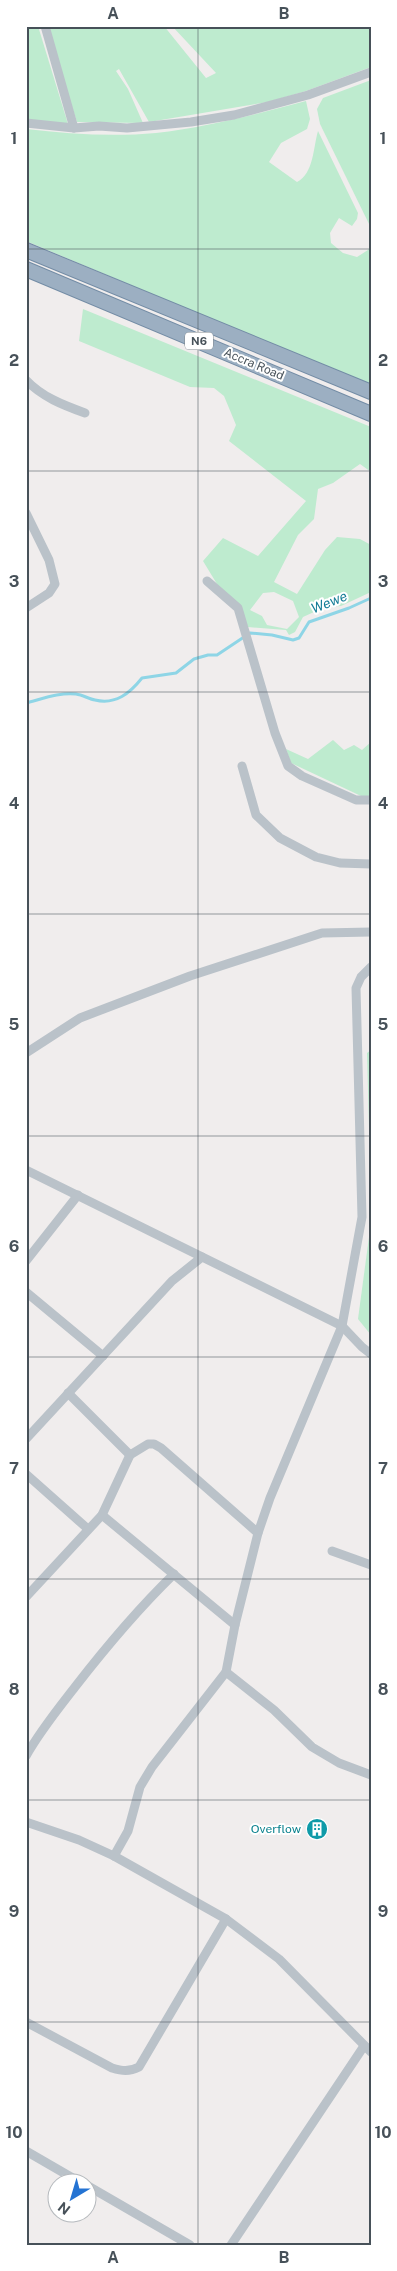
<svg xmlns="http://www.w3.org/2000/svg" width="397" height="2271" font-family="'Public Sans',sans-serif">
<rect width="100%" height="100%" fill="#f0eded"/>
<g fill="#beebcf" fill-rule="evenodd">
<polygon points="26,26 38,26 68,124 26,121"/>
<polygon points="45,26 164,26 206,78 216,73 172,26 371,26 371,67 306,91 268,102 149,122 119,69 116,71 128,89 143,123 77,122"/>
<polygon points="371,80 371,228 320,124 317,109 323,98"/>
<path d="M306 101 310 119 307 129 281 143 269 162 297 182C314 173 313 148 318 131L358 213 357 219 352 226 339 218 330 233 331 243 343 253 357 257 368 250 371 245V386L26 241V129C69 134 114 137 156 133 207 127 257 114 306 101Z"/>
<path d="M83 309 371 427V472L360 464 333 483 318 489 314 519 298 535 274 582 297 594 325 550 337 537 360 539 371 545V592L341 606 325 607 303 617 295 632 289 635 286 630 248 627 241 610 220 589 203 561 223 538 258 556 306 501 229 441 236 425 224 396 214 388 190 387 79 341ZM274 592 293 601 299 617 287 629 267 625 262 616 250 610 263 593Z"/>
<polygon points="333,740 344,750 354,745 362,750 371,742 371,797 361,796 291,763 286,749 308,759"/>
<polygon points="371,1050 371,1202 367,1053"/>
<polygon points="371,1222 371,1335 358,1319"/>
</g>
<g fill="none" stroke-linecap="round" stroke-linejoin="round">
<path stroke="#8ed5e6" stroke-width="3" d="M26 703C42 699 60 692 76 694 83 695 89 699 95 700 116 705 130 693 142 678L176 673 194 659 208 655H217L250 633 272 635 293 640 299 638 309 622 349 608 371 598"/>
<g stroke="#738ca5" stroke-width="16">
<g id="trunk">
<polyline points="26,250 371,392"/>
<polyline points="26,269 371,414"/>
</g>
</g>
<g stroke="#bac2c9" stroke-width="9">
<polyline points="45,26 74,128"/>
<polyline points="26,123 74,128 99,126 127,128 191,122 234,115 308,95 371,72"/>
<path d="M26 380C42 397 63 405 85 413"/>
<polyline points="26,513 49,560 55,584 49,593 26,608"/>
<polyline points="207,581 238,608 275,733 288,766 302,776 356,800 371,800"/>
<polyline points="242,766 256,815 280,838 316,857 340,863 371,864"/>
<polyline points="26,1053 80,1018 190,976 322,933 371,932"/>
<polyline points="26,1170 342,1326 362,1347 371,1354"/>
<polyline points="26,1261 78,1195"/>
<polyline points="26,1292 103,1356"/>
<polyline points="68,1393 130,1455"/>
<polyline points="26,1439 172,1281 202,1257"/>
<polyline points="26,1474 88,1529"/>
<polyline points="102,1515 235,1625"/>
<polyline points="332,1551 371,1565"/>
<polyline points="26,1597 102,1515 130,1455 148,1444 154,1444 161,1448 258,1533"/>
<polyline points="226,1672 274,1710 312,1747 339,1763 371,1775"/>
<path d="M26 1756C40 1731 58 1709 75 1687 106 1647 138 1609 174 1574"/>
<polyline points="26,1822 79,1840 114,1856 226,1919 279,1959 371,2052"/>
<polyline points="114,1856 128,1831 140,1787 152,1767 226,1672 235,1625 258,1533 270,1498 342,1326 362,1217 356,988 361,977 371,967"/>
<path d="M26 2022 112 2068C122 2071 129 2072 139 2067L226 1919"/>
<polyline points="26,2151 83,2184"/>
<polyline points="88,2186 190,2245"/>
<polyline points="231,2245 364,2046"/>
</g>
<use href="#trunk" stroke="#9cafc2" stroke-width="14"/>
</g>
<path fill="none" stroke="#475159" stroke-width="1" stroke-opacity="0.55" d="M198 26V2245M26 249H371M26 471H371M26 692H371M26 914H371M26 1136H371M26 1357H371M26 1579H371M26 1800H371M26 2022H371"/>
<defs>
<g id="building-disc" transform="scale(1.125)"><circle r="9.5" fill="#0f9aa8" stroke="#fff"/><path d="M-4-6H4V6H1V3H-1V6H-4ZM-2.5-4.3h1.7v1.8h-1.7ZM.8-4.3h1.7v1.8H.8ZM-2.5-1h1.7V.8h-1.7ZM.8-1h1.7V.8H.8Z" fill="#fff"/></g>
</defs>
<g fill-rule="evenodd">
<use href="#building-disc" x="317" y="1829"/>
</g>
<g text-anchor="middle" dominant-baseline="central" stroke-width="4" stroke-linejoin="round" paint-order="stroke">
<rect fill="#fff" stroke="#7e858b" stroke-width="1" x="185" y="332.5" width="28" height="17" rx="4"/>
<g font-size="11" font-weight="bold" fill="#475159">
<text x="199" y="341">N6</text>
</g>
<g font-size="12" fill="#475159" stroke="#fff">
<text transform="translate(254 364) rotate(23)">Accra Road</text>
</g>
<g font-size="12" fill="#0d838f" stroke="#fff" text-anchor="end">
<text x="301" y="1829">Overflow</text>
</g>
<g font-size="14" font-style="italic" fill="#157d97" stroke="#fff">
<text transform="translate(329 602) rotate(-22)">Wewe</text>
</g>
</g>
<rect width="397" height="2271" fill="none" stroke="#ffffff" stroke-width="55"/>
<g transform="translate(72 2198) rotate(218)"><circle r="24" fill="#ffffff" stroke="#b5b9bd"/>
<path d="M0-4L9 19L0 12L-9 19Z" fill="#2473d3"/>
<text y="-8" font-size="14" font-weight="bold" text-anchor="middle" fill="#475159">N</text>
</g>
<rect x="28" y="28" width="342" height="2216" fill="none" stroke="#475159" stroke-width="2"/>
<g font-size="16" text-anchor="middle" font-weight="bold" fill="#475159">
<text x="113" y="19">A</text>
<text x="284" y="19">B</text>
<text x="14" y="144">1</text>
<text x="383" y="144">1</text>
<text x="14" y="366">2</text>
<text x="383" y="366">2</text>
<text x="14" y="587">3</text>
<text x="383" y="587">3</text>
<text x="14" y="809">4</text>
<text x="383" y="809">4</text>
<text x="14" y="1030">5</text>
<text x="383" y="1030">5</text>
<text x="14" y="1252">6</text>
<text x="383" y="1252">6</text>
<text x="14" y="1474">7</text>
<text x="383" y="1474">7</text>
<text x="14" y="1695">8</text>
<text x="383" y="1695">8</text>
<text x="14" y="1917">9</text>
<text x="383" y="1917">9</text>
<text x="14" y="2138">10</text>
<text x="383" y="2138">10</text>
<text x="113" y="2263">A</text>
<text x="284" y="2263">B</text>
</g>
</svg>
